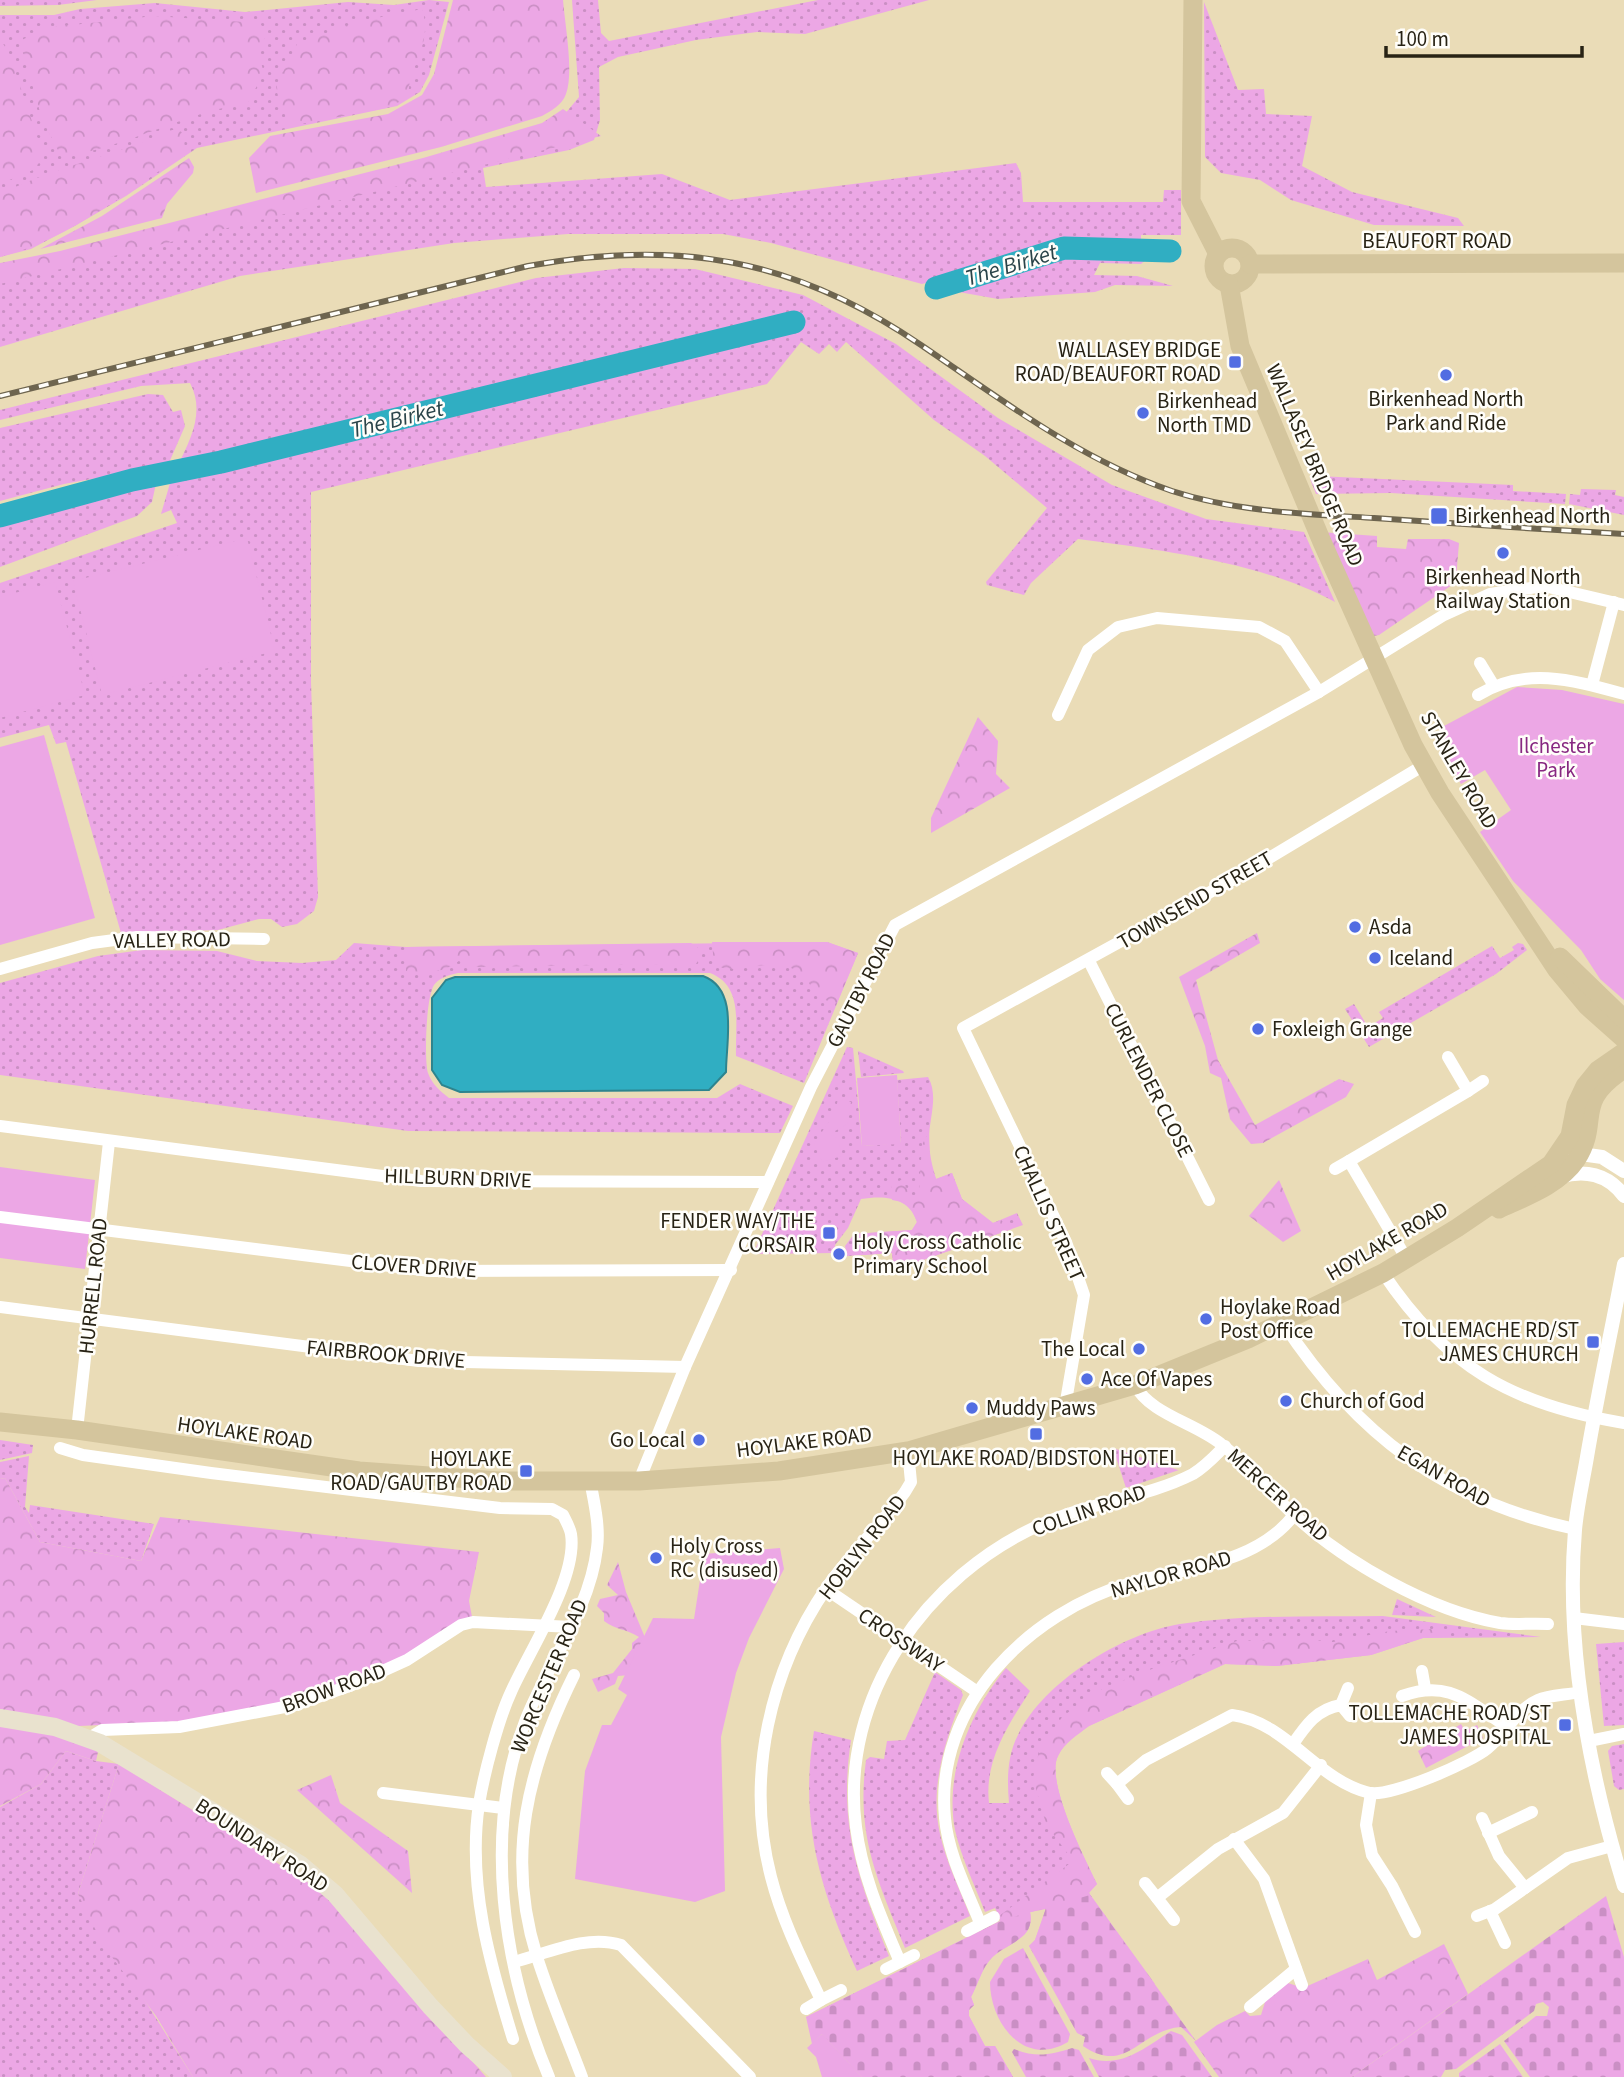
<svg xmlns="http://www.w3.org/2000/svg" width="1624" height="2077" font-family="'Source Sans 3',sans-serif">
<defs>
<pattern id="grass-dots" width="8" height="8" patternUnits="userSpaceOnUse" patternTransform="scale(1.75)"><rect width="8" height="8" fill="#eca7e5"/><path d="M2 2h.1M6 6h.1" fill="none" stroke="#ca8fc4" stroke-width="1.8" stroke-linecap="round"/></pattern>
<pattern id="forest-crowns" width="20" height="18" patternUnits="userSpaceOnUse" patternTransform="scale(1.75)"><rect width="20" height="18" fill="#eca7e5"/><path d="M2 6a3 3 0 1 1 6 0M12 15a3 3 0 1 1 6 0" fill="none" stroke="#ca8fc4"/></pattern>
<pattern id="cemetery-stones" width="16" height="16" patternUnits="userSpaceOnUse" patternTransform="scale(1.75)"><rect width="16" height="16" fill="#eca7e5"/><path d="M2 7V4a2 2 0 0 1 4 0v3zM10 15v-3a2 2 0 0 1 4 0v3z" fill="#ca8fc4"/></pattern>
</defs>
<rect width="100%" height="100%" fill="#eadcb7"/>
<g fill="url(#grass-dots)">
<polygon points="0,0 97,0 58,5 0,6"/>
<polygon points="429,0 449,2 429,75 420,92 397,106 197,148 126,196 78,224 31,249 0,257 0,15 54,15 80,9 155,3 245,12 348,2 394,5"/>
<polygon points="572,0 598,0 601,33 609,41 818,0 929,0 805,34 757,32 696,40 618,57 599,67 600,120 594,140 569,150 483,168 486,187 662,174 730,200 1016,163 1021,173 1023,202 1163,202 1164,190 1181,190 1181,235 1141,235 1141,243 1059,243 922,284 771,243 723,234 568,234 454,243 240,276 0,347 0,270 344,182 559,121 579,97"/>
<polygon points="1204,2 1238,90 1264,89 1266,114 1312,116 1302,166 1352,192 1458,218 1464,226 1374,225 1291,200 1260,180 1221,173 1205,157"/>
<polygon points="1076,255 1150,256 1141,264 1100,263 1094,275 1137,276 1173,286 1115,285 1095,292 998,299 953,291 1026,267"/>
<path d="M624 268 695 269 803 295 896 344 998 418 1112 485 1206 519 1304 532 1335 602C1262 562 1160 550 1078 539L1031 583 1024 595 987 585 986 582 1047 508 985 456 934 420 846 342 837 352 829 344 819 354 801 342 767 384 311 492V682L318 897 314 911 297 924 282 927 271 919H259L218 930 121 933 66 742 56 744 49 725 0 738V583L177 523 171 510 161 514 173 473 212 472 794 325 790 312 178 465C191 439 205 411 190 383L141 386 0 420V410L536 278Z"/>
<polygon points="148,394 163,395 173,412 181,410 185,426 168,465 64,484 0,501 0,428"/>
<polygon points="1317,476 1513,485 1513,491 1566,494 1565,504 1391,493 1316,494 1310,479"/>
<polygon points="157,479 152,502 137,516 0,567 0,519"/>
<polygon points="1581,489 1616,490 1615,495 1624,497 1624,515 1569,504 1570,494 1580,495"/>
<path d="M827 942 858 953 804 1083 736 1056C735 1025 744 986 710 973H458C450 975 440 977 434 985 426 997 424 1059 428 1073 432 1084 440 1091 449 1098H717L740 1084 793 1106 780 1133 408 1131 0 1075V983L98 956 142 950 217 951 257 961 302 963 336 960 354 943 406 947Z"/>
<polygon points="1518,943 1523,944 1527,950 1496,974 1369,1047 1345,1009 1354,1004 1368,1027 1383,1018 1379,1012 1492,946 1500,958 1514,950 1512,947"/>
<path d="M847 1047 853 1048 862 1146 901 1143 897 1080 928 1077C939 1096 929 1118 929 1139 929 1153 932 1165 936 1179L952 1173 962 1199 993 1223 1017 1213 1023 1225 894 1270 892 1253 847 1256 845 1246 854 1234 912 1230 917 1222C909 1197 885 1195 861 1199L848 1228 835 1245 834 1253 753 1254Z"/>
<polygon points="858,1051 903,1071 904,1073 861,1077"/>
<polygon points="0,1440 33,1445 32,1453 0,1460"/>
<polygon points="1113,1448 1178,1470 1179,1470 1126,1488"/>
<polygon points="29,1456 25,1507 29,1513 30,1505 154,1524 141,1561 40,1542 5,1478 0,1479 0,1462"/>
<polygon points="1397,1599 1436,1617 1392,1615"/>
<path d="M1383 1616 1541 1637 1423 1638 1371 1655 1277 1666 1225 1664 1089 1726C1077 1735 1064 1743 1058 1756 1045 1781 1085 1859 1097 1884L1089 1892 1090 1895 1001 1921 995 1908 985 1912C975 1886 961 1857 955 1830 944 1772 971 1711 1006 1668L1030 1691C1008 1725 984 1761 989 1803H1009C1007 1780 1007 1756 1018 1735 1043 1682 1123 1633 1180 1624 1247 1614 1316 1617 1383 1616Z"/>
<polygon points="1624,1642 1624,1725 1604,1726 1596,1644"/>
<path d="M935 1672 961 1690 963 1695C946 1739 929 1786 940 1834 946 1862 960 1890 970 1916L905 1948C877 1879 856 1836 866 1760L870 1757 884 1759 887 1741 905 1740Z"/>
<path d="M814 1731 851 1740C838 1825 858 1879 889 1956L857 1971C820 1890 799 1821 814 1731Z"/>
<polygon points="1624,1744 1624,1789 1619,1790 1614,1786 1608,1751 1612,1746"/>
<polygon points="66,1751 96,1761 119,1764 78,1894 193,2077 0,2077 0,1807 41,1784"/>
</g>
<g fill="url(#forest-crowns)">
<path d="M453 0H563C565 25 574 72 566 94 562 105 551 111 542 116L441 147 256 193 249 158 270 136 388 114 422 95 434 74Z"/>
<path d="M422 9C435 45 403 74 410 97L386 108 290 126 279 101 276 86 297 44 361 21Z"/>
<path d="M154 16 260 23 266 33 259 56 264 73 248 102C232 106 216 109 201 114 176 121 79 162 60 154L42 119 20 41 45 28Z"/>
<polygon points="0,39 9,53 44,157 33,170 0,184"/>
<polygon points="563,109 601,136 0,284 0,263 60,251 423,158 542,123"/>
<path d="M172 130H180L184 136 185 153C128 192 67 240 0 257V195L3 193C57 166 117 155 172 130Z"/>
<polygon points="189,158 194,167 193,173 167,204 162,218 40,249 102,216"/>
<polygon points="1320,532 1377,536 1377,547 1406,549 1408,539 1449,539 1459,543 1456,579 1452,585 1379,635 1374,636"/>
<polygon points="978,717 998,741 996,774 1010,788 931,833 931,818"/>
<polygon points="1257,933 1260,943 1196,980 1218,1060 1255,1125 1339,1079 1354,1084 1346,1097 1263,1143 1251,1144 1230,1119 1221,1078 1210,1073 1205,1046 1179,977"/>
<path d="M712 942H827L858 953 837 1003C805 998 816 977 791 968 766 958 738 976 714 965Z"/>
<path d="M691 943 700 949 701 956 696 964 475 967 460 960C443 974 426 973 406 971V947Z"/>
<path d="M929 1131 930 1162 936 1179 952 1173 962 1199 993 1223 1001 1220 1012 1229 894 1270 892 1253 863 1255 854 1234 912 1230 917 1222C912 1208 907 1202 892 1200L891 1185 901 1180 913 1197 919 1192 922 1145Z"/>
<polygon points="1279,1180 1301,1231 1283,1242 1249,1216"/>
<polygon points="5,1478 40,1542 141,1561 160,1517 479,1552 469,1601 473,1622 352,1685 235,1719 57,1727 100,1743 96,1761 66,1751 41,1784 0,1806 0,1479"/>
<path d="M618 1562 626 1592 649 1647 642 1674 618 1676 615 1684 598 1692 592 1679 613 1673 632 1649V1643L639 1637C627 1629 616 1630 604 1621V1613L597 1606 600 1599 618 1595 607 1585Z"/>
<path d="M1433 1629 1447 1637 1423 1638 1371 1655 1277 1666 1225 1664 1089 1726C1077 1735 1064 1743 1058 1756 1045 1781 1085 1859 1097 1884L1089 1893 1155 1984 1029 1946 1035 1940 1046 1909 1030 1912C1036 1942 1003 1942 989 1961 981 1971 977 1986 971 1997L974 2005 969 2010V2016L985 2046H995L1013 2077H862L806 2017 1000 1921 999 1916 1073 1861 1046 1824 1033 1778 1040 1747 1063 1716 1102 1689 1146 1671 1237 1641 1303 1639 1333 1642 1390 1631Z"/>
<polygon points="1461,1724 1465,1731 1477,1725 1483,1738 1426,1768 1418,1751"/>
<polygon points="119,1764 328,1895 486,2077 193,2077 156,2016 103,1945 78,1894"/>
<polygon points="331,1775 340,1803 408,1851 412,1893 297,1790"/>
<polygon points="1444,1944 1468,1994 1352,2077 1219,2077 1194,2042 1217,2025 1245,2011 1250,2016 1261,2015 1266,1999 1285,1982 1303,1988 1368,1959 1377,1980"/>
</g>
<g fill="url(#cemetery-stones)">
<path d="M1090 1895 1196 2041 1181 2027C1139 2030 1127 2076 1083 2046L1085 2037 1077 2033 1029 1946 1035 1940 1046 1908Z"/>
<polygon points="1606,1896 1624,1957 1624,2077 1530,2077 1504,2041 1536,2016 1547,2016 1549,2007 1543,2002 1536,2004 1534,2011 1456,2069 1445,2070 1441,2077 1352,2077"/>
<path d="M1030 1912C1036 1941 1003 1943 989 1961 981 1971 977 1986 971 1997L974 2005 969 2010V2016L985 2046H995L1013 2077H862L822 2034 812 2044 806 2017 1001 1921Z"/>
<path d="M1023 1948 1070 2034 1068 2042C1024 2068 990 2023 990 1982L1004 1959Z"/>
<path d="M1171 2031 1182 2035 1212 2077H1099L1089 2058C1120 2069 1145 2048 1171 2031Z"/>
<polygon points="1500,2044 1523,2077 1459,2077 1459,2073"/>
<path d="M1072 2048 1079 2050 1094 2077H1026L1012 2052 1014 2049C1036 2058 1050 2055 1072 2048Z"/>
</g>
<g fill="#eca7e5">
<polygon points="247,538 275,651 102,695 73,581"/>
<polygon points="55,582 85,695 0,718 0,597"/>
<polygon points="1517,687 1562,690 1624,704 1624,1000 1600,979 1581,950 1513,881 1480,832 1511,810 1485,770 1461,784 1435,740 1444,726"/>
<polygon points="44,735 95,918 0,945 0,747"/>
<polygon points="897,1075 901,1144 862,1146 857,1078"/>
<polygon points="838,1099 851,1102 847,1124 830,1134 838,1139 842,1156 822,1162 814,1144 835,1112"/>
<polygon points="0,1167 95,1180 85,1269 0,1258"/>
<polygon points="780,1548 784,1569 749,1638 736,1673 721,1737 725,1891 695,1902 575,1879 585,1771 602,1725 611,1725 627,1695 618,1689 653,1618 694,1619 704,1554"/>
<polygon points="822,2034 862,2077 822,2077 816,2057 807,2048"/>
</g>
<path fill="#30aec2" stroke="#2e848e" stroke-width="2" d="M703 976C739 989 726 1041 726 1072L709 1090 460 1092 442 1085 432 1070V998L446 980 455 977Z"/>
<g fill="none" stroke-linecap="round" stroke-linejoin="round">
<g stroke="#30aec2" stroke-width="23">
<polyline points="936,288 1064,248 1170,251"/>
<polyline points="0,516 132,480 221,462 794,322"/>
</g>
<g stroke="#fff" stroke-width="12">
<polyline points="1480,663 1494,686"/>
<polyline points="1592,685 1614,602"/>
<path d="M1478 695C1526 666 1573 680 1624 694"/>
<polyline points="1058,715 1088,650 1118,627 1157,618 1259,627 1285,641 1319,692"/>
<polyline points="1089,961 1209,1200"/>
<polyline points="0,969 92,943 137,937 264,939"/>
<polyline points="1468,1091 1483,1081"/>
<polyline points="0,1126 421,1181 768,1182"/>
<polyline points="1335,1169 1349,1161"/>
<polyline points="0,1217 430,1271 731,1270"/>
<polyline points="1406,1258 1349,1161 1468,1091 1448,1057"/>
<path d="M1383 1273C1446 1367 1512 1405 1624 1423"/>
<polyline points="0,1307 419,1361 685,1367"/>
<path d="M1283 1323C1356 1434 1444 1501 1575 1529"/>
<path d="M1135 1385C1150 1414 1195 1423 1221 1444 1248 1464 1269 1492 1294 1515 1345 1562 1430 1611 1500 1623 1515 1625 1532 1623 1548 1624"/>
<polyline points="1065,1407 1084,1295 1066,1242 963,1028 1234,879 1424,765"/>
<polyline points="77,1430 109,1142"/>
<path d="M60 1448 83 1455 211 1473 500 1508 552 1509 563 1515C566 1521 570 1528 571 1534 578 1578 529 1651 511 1692 498 1720 484 1774 479 1804 467 1884 490 1964 513 2039"/>
<polyline points="639,1481 685,1367 811,1087 895,925 1319,692 1444,615 1490,594 1544,586 1624,605"/>
<polyline points="826,1589 976,1691"/>
<polyline points="1574,1618 1624,1624"/>
<polyline points="1422,1671 1425,1688"/>
<path d="M574 1675C528 1768 505 1855 537 1957 550 1998 567 2037 582 2077"/>
<path d="M1402 1696C1449 1679 1468 1702 1506 1726"/>
<polyline points="1341,1705 1348,1688"/>
<polyline points="89,1738 102,1730 179,1727 295,1705 352,1685 407,1660 461,1625 473,1622 571,1627"/>
<polyline points="1589,1741 1624,1734"/>
<path d="M1293 1744C1306 1725 1317 1709 1341 1705L1350 1716"/>
<path d="M1107 1773 1117 1784 1146 1760 1232 1715C1287 1722 1317 1781 1370 1793 1391 1797 1472 1762 1488 1748 1506 1733 1516 1710 1538 1700 1549 1695 1567 1695 1580 1692"/>
<polyline points="1117,1784 1128,1799"/>
<polyline points="383,1793 503,1808"/>
<polyline points="1371,1793 1366,1825 1372,1855 1392,1886 1415,1932"/>
<polyline points="1482,1818 1499,1856 1525,1888"/>
<polyline points="1488,1833 1532,1812"/>
<polyline points="1234,1839 1264,1879 1302,1985"/>
<polyline points="1145,1883 1157,1898"/>
<polyline points="1490,1911 1505,1943"/>
<polyline points="1477,1916 1495,1909 1568,1858 1612,1846"/>
<polyline points="1174,1920 1157,1898 1218,1849 1283,1813 1321,1765"/>
<path d="M980 1923C967 1890 948 1854 945 1818 934 1705 1029 1612 1131 1583 1188 1567 1256 1564 1294 1515"/>
<polyline points="967,1931 994,1917"/>
<path d="M514 1962C548 1953 587 1934 621 1945L750 2077"/>
<path d="M900 1962C881 1917 862 1875 856 1827 839 1696 927 1575 1042 1524 1090 1502 1146 1498 1193 1474 1205 1467 1215 1456 1225 1446"/>
<polyline points="886,1969 914,1955"/>
<polyline points="821,2000 841,1990"/>
<polyline points="1250,2007 1296,1969"/>
<path d="M806 2009 821 2000C802 1960 782 1920 771 1877 745 1777 770 1670 827 1587 851 1553 881 1525 905 1492L911 1482 908 1451"/>
<path d="M549 2077C503 1968 482 1832 526 1719 548 1663 590 1610 597 1548 600 1526 594 1502 590 1480"/>
</g>
<g stroke="#fff" stroke-width="14">
<polyline points="1574,1153 1602,1157 1624,1171"/>
<path d="M1560 1177C1584 1169 1608 1174 1624 1196"/>
<path d="M1624 1264C1612 1328 1598 1392 1587 1457 1583 1481 1577 1506 1575 1530 1565 1650 1589 1772 1624 1886"/>
</g>
<polyline stroke="#e9e2ce" stroke-width="18" points="0,1718 55,1727 100,1743 301,1865 335,1894 430,2006 467,2045 503,2077"/>
<g stroke="#d4c59d" stroke-width="19">
<polyline points="1193,0 1191,201 1218,254"/>
<circle cx="1232" cy="266" r="18"/>
<polyline points="1250,264 1624,263"/>
<polyline points="1229,284 1240,346 1322,542 1413,745 1440,793 1557,970 1587,1006 1624,1039"/>
<polyline points="1560,957 1624,1019"/>
<path d="M1499 1209C1525 1197 1559 1185 1576 1160 1602 1120 1571 1104 1624 1069"/>
<polyline points="0,1422 77,1430 359,1471 499,1481 639,1481 779,1471 908,1451 1135,1385 1248,1339 1383,1273 1457,1228 1551,1164 1570,1136 1576,1105 1585,1086 1598,1070 1624,1052"/>
</g>
<g stroke="#6e654f" stroke-width="6">
<path id="rail" d="M0 396 528 266C679 239 793 258 921 345 1002 400 1079 459 1172 491 1237 512 1306 514 1374 518 1457 524 1541 529 1624 534"/>
</g>
<use href="#rail" stroke="#fffefa" stroke-width="3.5" stroke-dasharray="10" stroke-linecap="butt"/>
</g>
<g fill="#526de2" stroke="#fffefa" stroke-width="2.5">
<rect x="1228" y="355" width="14" height="14" rx="3.5"/>
<circle cx="1446" cy="375" r="7"/>
<circle cx="1143" cy="413" r="7"/>
<rect x="1430" y="507" width="18" height="18" rx="3.5"/>
<circle cx="1503" cy="553" r="7"/>
<circle cx="1355" cy="927" r="7"/>
<circle cx="1375" cy="958" r="7"/>
<circle cx="1258" cy="1029" r="7"/>
<rect x="822" y="1226" width="14" height="14" rx="3.5"/>
<circle cx="839" cy="1254" r="7"/>
<circle cx="1206" cy="1319" r="7"/>
<rect x="1586" y="1335" width="14" height="14" rx="3.5"/>
<circle cx="1139" cy="1349" r="7"/>
<circle cx="1087" cy="1379" r="7"/>
<circle cx="1286" cy="1401" r="7"/>
<circle cx="972" cy="1408" r="7"/>
<rect x="1029" y="1427" width="14" height="14" rx="3.5"/>
<circle cx="699" cy="1440" r="7"/>
<rect x="519" y="1464" width="14" height="14" rx="3.5"/>
<circle cx="656" cy="1558" r="7"/>
<rect x="1558" y="1718" width="14" height="14" rx="3.5"/>
</g>
<g text-anchor="middle" dominant-baseline="central" stroke-width="5" stroke-linejoin="round" paint-order="stroke">
<g font-size="21" fill="#282315" stroke="#fffefa">
<text x="1437" y="241">BEAUFORT ROAD</text>
<text transform="translate(1315 465) rotate(67)">WALLASEY BRIDGE ROAD</text>
<text transform="translate(1459 770) rotate(60)">STANLEY ROAD</text>
<text transform="translate(1195 900) rotate(-30)">TOWNSEND STREET</text>
<text transform="translate(172 940) rotate(-1)">VALLEY ROAD</text>
<text transform="translate(861 990) rotate(-63)">GAUTBY ROAD</text>
<text transform="translate(1149 1080) rotate(63)">CURLENDER CLOSE</text>
<text transform="translate(458 1178) rotate(2)">HILLBURN DRIVE</text>
<text transform="translate(1049 1213) rotate(66)">CHALLIS STREET</text>
<text transform="translate(1387 1241) rotate(-30)">HOYLAKE ROAD</text>
<text transform="translate(414 1266) rotate(4)">CLOVER DRIVE</text>
<text transform="translate(93 1286) rotate(-84)">HURRELL ROAD</text>
<text transform="translate(386 1354) rotate(5)">FAIRBROOK DRIVE</text>
<text transform="translate(245 1433) rotate(8)">HOYLAKE ROAD</text>
<text transform="translate(804 1442) rotate(-7)">HOYLAKE ROAD</text>
<text transform="translate(1444 1476) rotate(30)">EGAN ROAD</text>
<text transform="translate(1278 1495) rotate(42)">MERCER ROAD</text>
<text transform="translate(1089 1510) rotate(-19)">COLLIN ROAD</text>
<text transform="translate(862 1547) rotate(-52)">HOBLYN ROAD</text>
<text transform="translate(1171 1574) rotate(-16)">NAYLOR ROAD</text>
<text transform="translate(901 1640) rotate(34)">CROSSWAY</text>
<text transform="translate(549 1676) rotate(-67)">WORCESTER ROAD</text>
<text transform="translate(334 1688) rotate(-20)">BROW ROAD</text>
<text transform="translate(262 1845) rotate(33)">BOUNDARY ROAD</text>
</g>
<g font-size="21" fill="#282315" stroke="#fffefa" text-anchor="start">
<text x="1221" y="350" text-anchor="end">WALLASEY BRIDGE<tspan x="1221" dy="24">ROAD/BEAUFORT ROAD</tspan></text>
<text x="1446" y="399" text-anchor="middle">Birkenhead North<tspan x="1446" dy="24">Park and Ride</tspan></text>
<text x="1157" y="401">Birkenhead<tspan x="1157" dy="24">North TMD</tspan></text>
<text x="1455" y="516">Birkenhead North</text>
<text x="1503" y="577" text-anchor="middle">Birkenhead North<tspan x="1503" dy="24">Railway Station</tspan></text>
<text x="1369" y="927">Asda</text>
<text x="1389" y="958">Iceland</text>
<text x="1272" y="1029">Foxleigh Grange</text>
<text x="815" y="1221" text-anchor="end">FENDER WAY/THE<tspan x="815" dy="24">CORSAIR</tspan></text>
<text x="853" y="1242">Holy Cross Catholic<tspan x="853" dy="24">Primary School</tspan></text>
<text x="1220" y="1307">Hoylake Road<tspan x="1220" dy="24">Post Office</tspan></text>
<text x="1579" y="1330" text-anchor="end">TOLLEMACHE RD/ST<tspan x="1579" dy="24">JAMES CHURCH</tspan></text>
<text x="1125" y="1349" text-anchor="end">The Local</text>
<text x="1101" y="1379">Ace Of Vapes</text>
<text x="1300" y="1401">Church of God</text>
<text x="986" y="1408">Muddy Paws</text>
<text x="685" y="1440" text-anchor="end">Go Local</text>
<text x="1036" y="1458" text-anchor="middle">HOYLAKE ROAD/BIDSTON HOTEL</text>
<text x="512" y="1459" text-anchor="end">HOYLAKE<tspan x="512" dy="24">ROAD/GAUTBY ROAD</tspan></text>
<text x="670" y="1546">Holy Cross<tspan x="670" dy="24">RC (disused)</tspan></text>
<text x="1551" y="1713" text-anchor="end">TOLLEMACHE ROAD/ST<tspan x="1551" dy="24">JAMES HOSPITAL</tspan></text>
</g>
<g font-size="21" fill="#872881" stroke="#fffefa">
<text x="1556" y="746">Ilchester<tspan x="1556" dy="24">Park</tspan></text>
</g>
<g font-size="23" font-style="italic" fill="#2a4449" stroke="#fffefa">
<text transform="translate(1011 265) rotate(-17)">The Birket</text>
<text transform="translate(397 419) rotate(-14)">The Birket</text>
</g>
</g>
<path d="M1386 46v10h196v-10" fill="none" stroke="#282315" stroke-width="3.5"/>
<text x="1396" y="46" font-size="21" fill="#282315" stroke="#fffefa" stroke-width="5" paint-order="stroke">100 m</text>
</svg>
